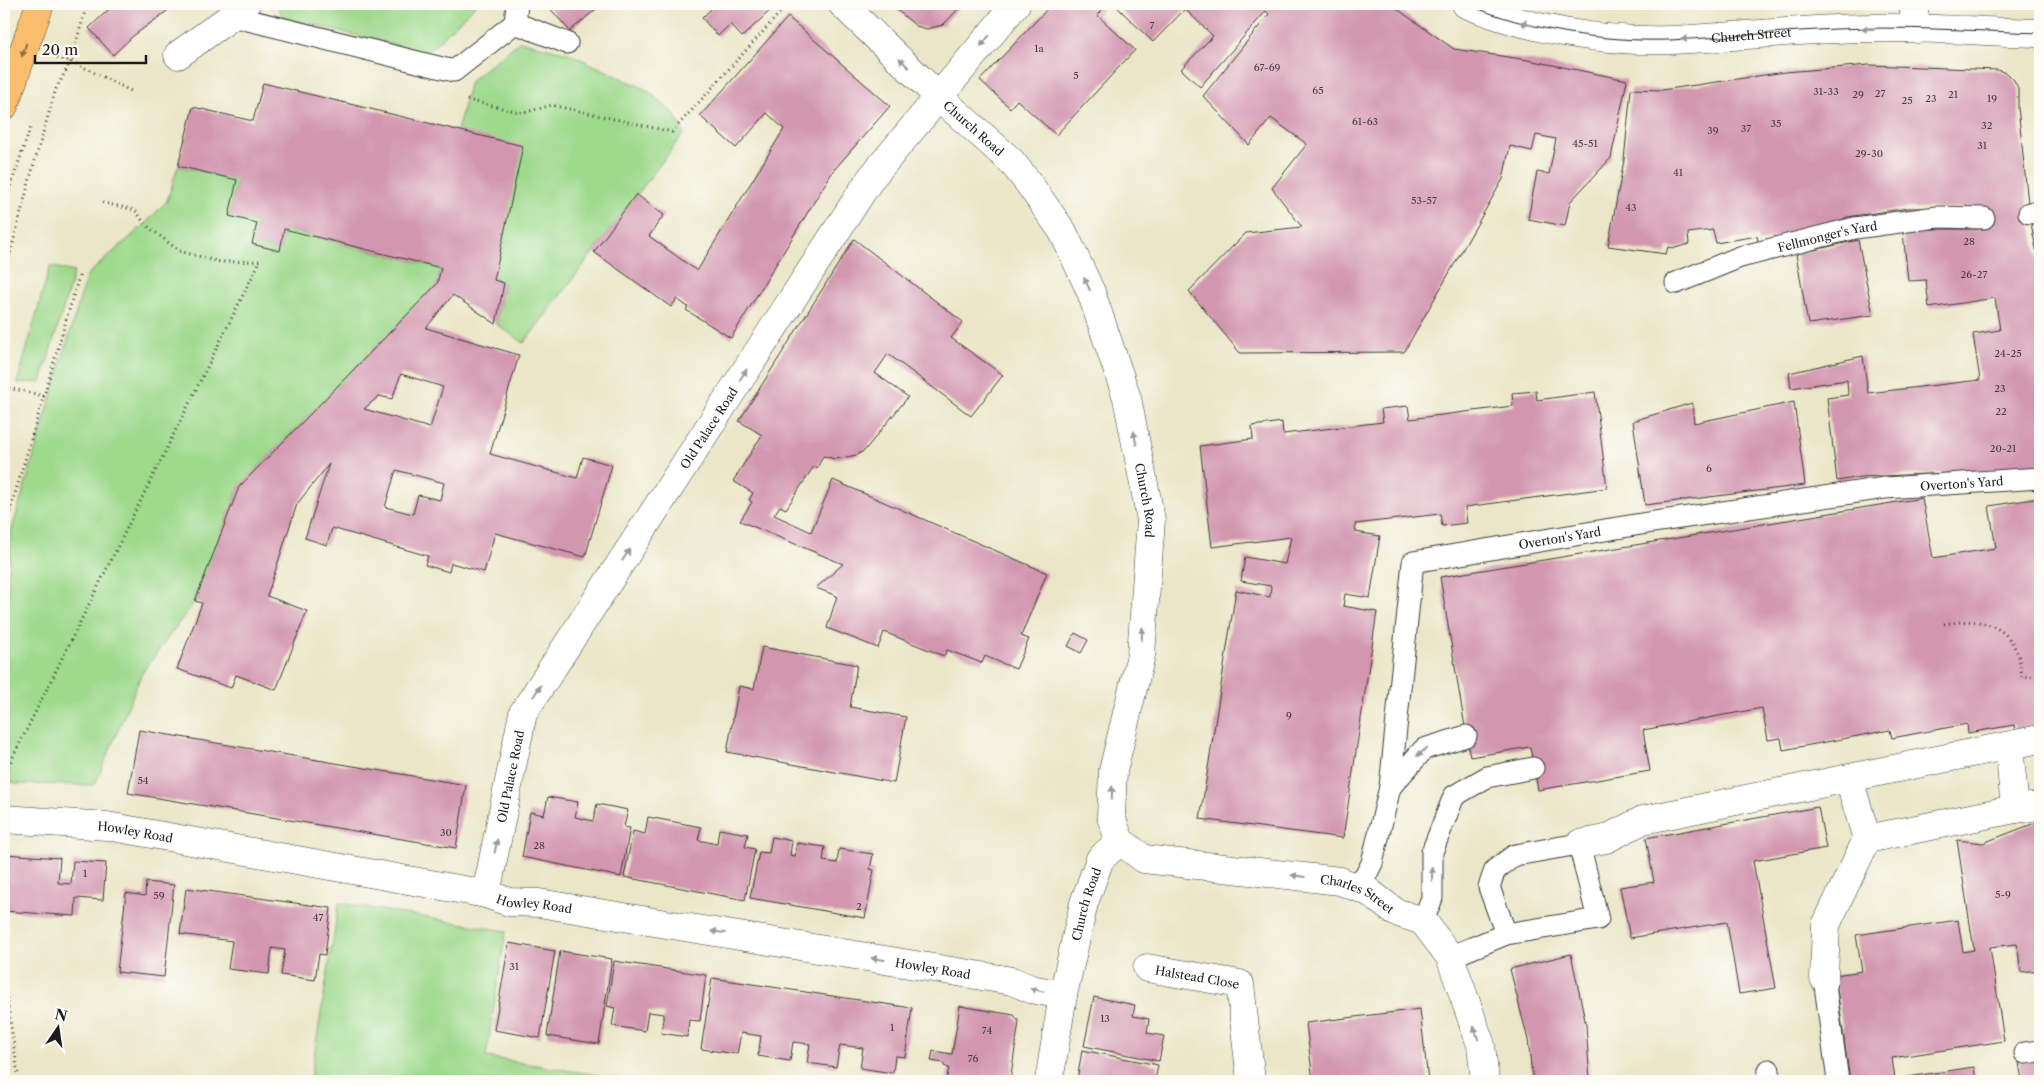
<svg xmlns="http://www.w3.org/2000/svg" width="2044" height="1085" font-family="'Libre Caslon Text',serif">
<rect width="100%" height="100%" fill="#fdfcf7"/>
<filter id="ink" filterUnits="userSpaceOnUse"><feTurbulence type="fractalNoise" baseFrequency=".02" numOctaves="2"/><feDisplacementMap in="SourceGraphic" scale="10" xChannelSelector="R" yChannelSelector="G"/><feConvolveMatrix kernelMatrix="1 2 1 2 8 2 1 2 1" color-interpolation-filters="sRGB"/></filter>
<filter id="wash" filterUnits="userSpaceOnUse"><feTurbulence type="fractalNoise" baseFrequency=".0096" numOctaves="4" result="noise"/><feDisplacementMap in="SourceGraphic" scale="20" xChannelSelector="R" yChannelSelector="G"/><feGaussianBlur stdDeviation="1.12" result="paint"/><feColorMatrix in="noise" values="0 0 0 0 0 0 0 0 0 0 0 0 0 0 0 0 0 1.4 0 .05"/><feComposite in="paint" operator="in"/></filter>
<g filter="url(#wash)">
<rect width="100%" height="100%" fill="#ebe6c8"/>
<g fill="#9ed98c" stroke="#5d7a54">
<polygon points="277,4 477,4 426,53 283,17"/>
<polygon points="520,41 568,53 647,90 674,114 684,133 524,343 496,324 504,283 494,280 457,131 470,81"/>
<polygon points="178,166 237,180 229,215 257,223 252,244 280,251 284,229 441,268 437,284 239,487 195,601 142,673 95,785 15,784 4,777 4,662 11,533 87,275 145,224 167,201"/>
<polygon points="50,266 74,272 41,382 17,383"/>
<polygon points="339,903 506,931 486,1057 633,1081 310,1081"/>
</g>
<g id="blocks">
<g fill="#d296af" fill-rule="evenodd">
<polygon points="105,4 160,4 167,11 133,36 113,55 89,28 109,9 104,5"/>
<polygon points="546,4 602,4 570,31"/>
<polygon points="709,4 777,4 742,37 730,24 718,36 702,18 712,8"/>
<polygon points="890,4 963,4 943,25 927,29 916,26"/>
<polygon points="1052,4 1097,4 1103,9 1097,15 1135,50 1056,135 1017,100 1010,108 980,80"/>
<polygon points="1114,4 1390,4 1454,49 1528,60 1627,80 1611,158 1570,202 1565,226 1528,219 1537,172 1549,174 1556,139 1536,135 1532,151 1510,146 1503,179 1404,352 1240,353 1189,291 1246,233 1302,227 1272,188 1307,144 1271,118 1249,145 1203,96 1269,14 1266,11 1200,87 1181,69 1213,36 1185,9 1153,42"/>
<polygon points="788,17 890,106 833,171 731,338 686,310 688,307 677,299 671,307 594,252 636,194 664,215 649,236 697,271 784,129 767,113 736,148 700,116"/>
<polygon points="1869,65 1998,70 2008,74 2014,80 2018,88 2018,107 2029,213 2040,269 2040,469 1861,477 1837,481 1827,398 1848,395 1847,380 1791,388 1789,373 1863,356 1868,393 1980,380 1973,334 2000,330 1995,298 1929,308 1926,280 1908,281 1903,232 1925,229 1986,229 1982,208 1908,208 1847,217 1835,224 1758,242 1757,236 1716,243 1713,230 1688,233 1689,244 1675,248 1668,247 1666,254 1608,246 1624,160 1631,89 1662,90 1785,72"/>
<path d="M263 83 523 146 494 280 504 283 496 324 453 295 426 328 519 355 490 454 577 478 583 457 612 465 585 557 495 533 484 572 451 563 449 572 425 565 428 556 332 528 327 545 305 538 329 464 297 504 267 596 307 611 276 690 236 675 231 688 177 669 202 603 195 601 239 487 437 284 441 268 284 229 280 251 252 244 257 223 229 216 237 180 178 166 193 107 253 121ZM401 374 443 387 430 428 364 409 379 396 392 399ZM396 470 444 483 440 500 418 495 413 514 385 507Z"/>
<polygon points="854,239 963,322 951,338 1003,375 971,416 888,354 875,373 908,397 865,450 857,455 835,459 823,456 817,468 814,466 786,509 780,506 774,515 811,532 833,480 1047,573 1021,636 1029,639 1016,669 985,656 982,663 947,650 944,656 884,632 878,648 827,628 837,596 816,588 843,564 740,521 752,502 749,500 753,493 733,481 762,435 739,421"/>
<polygon points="1858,240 1873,315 1808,324 1796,254"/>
<polygon points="1536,391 1537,400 1595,392 1607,488 1465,507 1467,523 1442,526 1440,514 1355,524 1356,532 1380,536 1370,598 1345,594 1343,606 1377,612 1343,838 1200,819 1236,590 1270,597 1271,586 1241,581 1245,557 1285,564 1291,537 1212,547 1200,446 1253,439 1252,426 1282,422 1283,434 1383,422 1381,409 1408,406 1410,419 1513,406 1512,393"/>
<polygon points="1794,402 1805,485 1645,505 1633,421 1692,403 1694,423"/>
<polygon points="1922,498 1933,558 1996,548 1989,506 2040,498 2040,726 2015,730 2014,725 1968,733 1967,724 1892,738 1890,730 1783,750 1781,738 1768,740 1762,708 1643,730 1650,771 1538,790 1530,747 1470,757 1440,577"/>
<polygon points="1075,633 1088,640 1081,653 1068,646"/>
<polygon points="762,647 857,665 850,707 906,717 894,783 727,752 739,686 754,689"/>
<polygon points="139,730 466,785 456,848 128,793"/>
<polygon points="548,797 578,802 575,817 593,821 597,804 628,810 624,827 630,828 621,877 522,857 530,812 544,815"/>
<polygon points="1818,807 1826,848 1753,861 1776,988 1739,994 1727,922 1630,938 1620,887 1654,882 1646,838"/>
<polygon points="648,817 701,827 698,840 717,844 719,829 748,834 745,847 755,849 745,900 624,877 633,831 645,834"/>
<polygon points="2040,821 2040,970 2021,972 2017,944 1990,947 2004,1041 1892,1058 1895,1079 1974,1067 1976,1081 1850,1081 1835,975 1862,971 1856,935 1958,920 1963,952 1974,950 1957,840 1983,843"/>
<polygon points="772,837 792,841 790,855 795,856 797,843 825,847 823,861 837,863 839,849 873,854 870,869 874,870 865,918 750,898 759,852 769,853"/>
<polygon points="4,854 60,858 58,883 71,884 73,861 106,863 103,900 76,898 75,916 4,911"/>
<polygon points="146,882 174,885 164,977 117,972 126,893 145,896"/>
<polygon points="186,888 331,908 325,955 319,954 315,980 281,975 285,950 272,948 269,974 228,969 232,941 180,934"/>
<polygon points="509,943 555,951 540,1038 494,1030"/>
<polygon points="560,951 612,959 599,1044 547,1036"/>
<polygon points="1571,954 1586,1025 1590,1081 1533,1081 1528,1040 1510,969"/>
<polygon points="614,961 706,975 700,1021 689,1020 687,1037 661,1033 664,1014 648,1012 645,1031 612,1026 615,1008 607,1006"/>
<polygon points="712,978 912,1008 905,1057 895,1056 893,1073 860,1068 863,1048 840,1045 836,1067 807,1063 810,1044 793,1042 790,1061 758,1056 761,1036 741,1033 737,1054 701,1049"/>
<polygon points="1094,997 1135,1005 1133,1016 1149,1019 1147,1033 1164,1036 1159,1061 1084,1046"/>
<polygon points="960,1006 1014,1015 1019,1022 1010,1081 946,1081 949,1068 944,1066 944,1063 931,1061 933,1051 952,1054"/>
<polygon points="1420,1009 1428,1081 1313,1081 1306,1023"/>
<polygon points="1082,1050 1158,1065 1155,1081 1077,1081"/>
<polygon points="2040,1059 2040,1081 2022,1081 2019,1062"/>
</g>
</g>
</g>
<g filter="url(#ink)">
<use href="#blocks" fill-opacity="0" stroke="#3b3a36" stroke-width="1"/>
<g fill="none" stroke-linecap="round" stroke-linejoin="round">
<g stroke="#3b3a36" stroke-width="23">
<g id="service">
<polyline points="232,16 454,71 515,23 517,4"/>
<polyline points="515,23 567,43"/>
<polyline points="2029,213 2040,212"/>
<path id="s1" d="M1676 283 1740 257 1855 228 1937 217 1984 218"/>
<polyline points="1390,787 1424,749 1466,736"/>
<path id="s2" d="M1354 885 1366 875 1372 863 1390 787 1413 562 1647 523 1885 488 2040 478"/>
<polyline points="1423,921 1432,898 1432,852 1454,796 1487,777 1533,768"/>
<polyline points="1450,957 1506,934 1489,887 1495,870 1515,855 1579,844 1598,919 1506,934"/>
<polyline points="1824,978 1838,1081"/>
<polyline points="2025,1053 2040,1051"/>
<polyline points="1768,1081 1769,1070"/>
</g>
</g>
<g stroke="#3b3a36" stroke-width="29">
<g id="pedestrian">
<polyline points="2009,746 2015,809"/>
<polyline points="1849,779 1867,839"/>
<polyline points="1579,844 1606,839 1643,820 2040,739"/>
<polyline points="1824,978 1826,925 1867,839 2015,809 2040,806"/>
</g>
</g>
<g stroke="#3b3a36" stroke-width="29">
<g id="minor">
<path id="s3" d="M842 4 939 97 1011 161 1027 181 1063 232 1091 292 1127 398 1151 520 1141 655 1113 771 1111 817 1120 841"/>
<path d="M1466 4C1529 30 1602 42 1670 40 1725 38 1781 31 1836 29 1904 26 1972 31 2040 33"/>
<polyline points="1913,4 1917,29"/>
<polyline points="178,55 232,16 246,4"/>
<path id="s4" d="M4 819 107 826 486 894 509 902 539 903 1012 981 1031 989 1063 995"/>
<path id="s5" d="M1120 841 1144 859 1340 881 1369 892 1395 912 1423 921 1450 957 1481 1045 1485 1081"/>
<path id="s6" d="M486 894 523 713 871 178 1016 4"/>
<path id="s7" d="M1147 968 1240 984 1251 1081"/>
<path id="s8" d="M1049 1081 1063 995 1084 903 1100 859 1120 841"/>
</g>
</g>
<g stroke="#3b3a36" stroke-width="29">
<polyline id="primary" points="4,106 40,4"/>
</g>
<g stroke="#3b3a36" stroke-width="3" stroke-dasharray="1 4" stroke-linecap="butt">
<polyline points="57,58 71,61 131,91"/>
<polyline points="467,100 523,113 552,105 672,132 788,4"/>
<polyline points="4,205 31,126"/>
<polyline points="4,277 33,167 56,89 71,61 87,4"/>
<polyline points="4,387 44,396"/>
<polyline points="4,531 80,273"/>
<path d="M1944 624C1973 619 2001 619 2016 650 2020 657 2021 669 2022 677L2040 675"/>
<polyline points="4,775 260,261 220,262 179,251 145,224 135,210 100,202"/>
<polyline points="4,978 19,1081"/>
</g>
<use href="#service" stroke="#fff" stroke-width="21"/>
<use href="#pedestrian" stroke="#fff" stroke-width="28"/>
<use href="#minor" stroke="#fff" stroke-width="28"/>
<use href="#primary" stroke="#fabe6d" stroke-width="28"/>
<path stroke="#1c1c1c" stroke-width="1" id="s9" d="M1466 4C1529 30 1602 42 1670 40 1725 38 1781 31 1836 29 1904 26 1972 31 2040 33"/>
</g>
<defs><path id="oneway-solid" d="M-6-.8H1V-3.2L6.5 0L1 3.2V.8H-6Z" transform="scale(1.25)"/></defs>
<g fill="#999">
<use href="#oneway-solid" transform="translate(1527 24) rotate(-164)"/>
<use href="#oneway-solid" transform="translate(1868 29) rotate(-180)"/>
<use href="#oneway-solid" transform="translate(1688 39) rotate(176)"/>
<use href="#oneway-solid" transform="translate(985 41) rotate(129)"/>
<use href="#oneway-solid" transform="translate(904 63) rotate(-136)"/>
<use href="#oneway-solid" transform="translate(1087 284) rotate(-115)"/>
<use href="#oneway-solid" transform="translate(743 375) rotate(-57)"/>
<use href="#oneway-solid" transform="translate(1135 438) rotate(-101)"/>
<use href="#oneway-solid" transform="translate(626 555) rotate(-57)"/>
<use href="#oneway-solid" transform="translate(1142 634) rotate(-86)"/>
<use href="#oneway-solid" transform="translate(537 691) rotate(-57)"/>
<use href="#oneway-solid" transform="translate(1422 752) rotate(141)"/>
<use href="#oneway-solid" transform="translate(1112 793) rotate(-88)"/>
<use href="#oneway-solid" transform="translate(496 846) rotate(-79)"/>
<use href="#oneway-solid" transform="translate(1432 874) rotate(-90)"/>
<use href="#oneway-solid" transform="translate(1298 876) rotate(-173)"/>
<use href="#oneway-solid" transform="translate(718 932) rotate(-171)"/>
<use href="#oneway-solid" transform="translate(878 959) rotate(-171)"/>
<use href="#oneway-solid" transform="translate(1037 990) rotate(-167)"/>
<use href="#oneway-solid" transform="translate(1476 1033) rotate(-109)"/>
</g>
<use fill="#8b6d44" href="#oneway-solid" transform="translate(24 50) rotate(109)"/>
</g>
<g text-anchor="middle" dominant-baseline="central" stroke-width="4" stroke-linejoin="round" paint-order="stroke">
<g font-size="10" fill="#4a3a41">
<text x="1152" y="25">7</text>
<text x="1039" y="48">1a</text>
<text x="1267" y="67">67-69</text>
<text x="1076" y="75">5</text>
<text x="1318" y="90">65</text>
<text x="1826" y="91">31-33</text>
<text x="1880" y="93">27</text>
<text x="1858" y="94">29</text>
<text x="1953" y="94">21</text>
<text x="1931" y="98">23</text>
<text x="1992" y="98">19</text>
<text x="1907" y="100">25</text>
<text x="1365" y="121">61-63</text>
<text x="1776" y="123">35</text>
<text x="1987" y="125">32</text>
<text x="1746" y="128">37</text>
<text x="1713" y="130">39</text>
<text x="1585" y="143">45-51</text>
<text x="1982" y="145">31</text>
<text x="1869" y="153">29-30</text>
<text x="1678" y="172">41</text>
<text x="1424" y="200">53-57</text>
<text x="1631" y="207">43</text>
<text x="1969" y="241">28</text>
<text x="1974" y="274">26-27</text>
<text x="2008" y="353">24-25</text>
<text x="2000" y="388">23</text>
<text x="2001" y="411">22</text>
<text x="2003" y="448">20-21</text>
<text x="1709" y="468">6</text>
<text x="1289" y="715">9</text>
<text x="143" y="780">54</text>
<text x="446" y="832">30</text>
<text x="539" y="845">28</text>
<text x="85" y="873">1</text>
<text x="2003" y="894">5-9</text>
<text x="159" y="895">59</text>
<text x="859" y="906">2</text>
<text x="318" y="917">47</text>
<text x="514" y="966">31</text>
<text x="1105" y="1018">13</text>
<text x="892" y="1027">1</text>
<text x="987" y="1030">74</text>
<text x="973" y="1058">76</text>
</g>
<g font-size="12" fill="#1c1c1c" stroke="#fdfcf7">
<text stroke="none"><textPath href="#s9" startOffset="290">Church Street</textPath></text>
<text stroke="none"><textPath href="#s3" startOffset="181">Church Road</textPath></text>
<text stroke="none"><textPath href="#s1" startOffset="159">Fellmonger's Yard</textPath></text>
<text stroke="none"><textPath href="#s6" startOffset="525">Old Palace Road</textPath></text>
<text stroke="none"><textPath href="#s2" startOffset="888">Overton's Yard</textPath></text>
<text stroke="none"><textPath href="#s3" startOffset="601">Church Road</textPath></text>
<text stroke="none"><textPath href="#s2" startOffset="482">Overton's Yard</textPath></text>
<text stroke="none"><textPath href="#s6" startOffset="120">Old Palace Road</textPath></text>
<text stroke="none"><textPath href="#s4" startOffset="132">Howley Road</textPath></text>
<text stroke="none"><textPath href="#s5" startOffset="248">Charles Street</textPath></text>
<text stroke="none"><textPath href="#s4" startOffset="538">Howley Road</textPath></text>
<text stroke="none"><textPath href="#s8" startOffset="181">Church Road</textPath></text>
<text stroke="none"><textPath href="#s4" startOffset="942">Howley Road</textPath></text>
<text stroke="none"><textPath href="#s7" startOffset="51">Halstead Close</textPath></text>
</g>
</g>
<rect width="2044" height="1085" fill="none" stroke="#fdfcf7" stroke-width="20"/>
<g transform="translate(58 1028) rotate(13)" stroke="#fdfcf7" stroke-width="4" paint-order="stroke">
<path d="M0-4L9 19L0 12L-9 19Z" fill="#1c1c1c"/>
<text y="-8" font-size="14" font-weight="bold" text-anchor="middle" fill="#1c1c1c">N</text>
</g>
<path d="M35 55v8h111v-8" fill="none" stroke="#1c1c1c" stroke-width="2.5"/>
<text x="42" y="55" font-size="15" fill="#1c1c1c" stroke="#fdfcf7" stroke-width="4" paint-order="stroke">20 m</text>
</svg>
